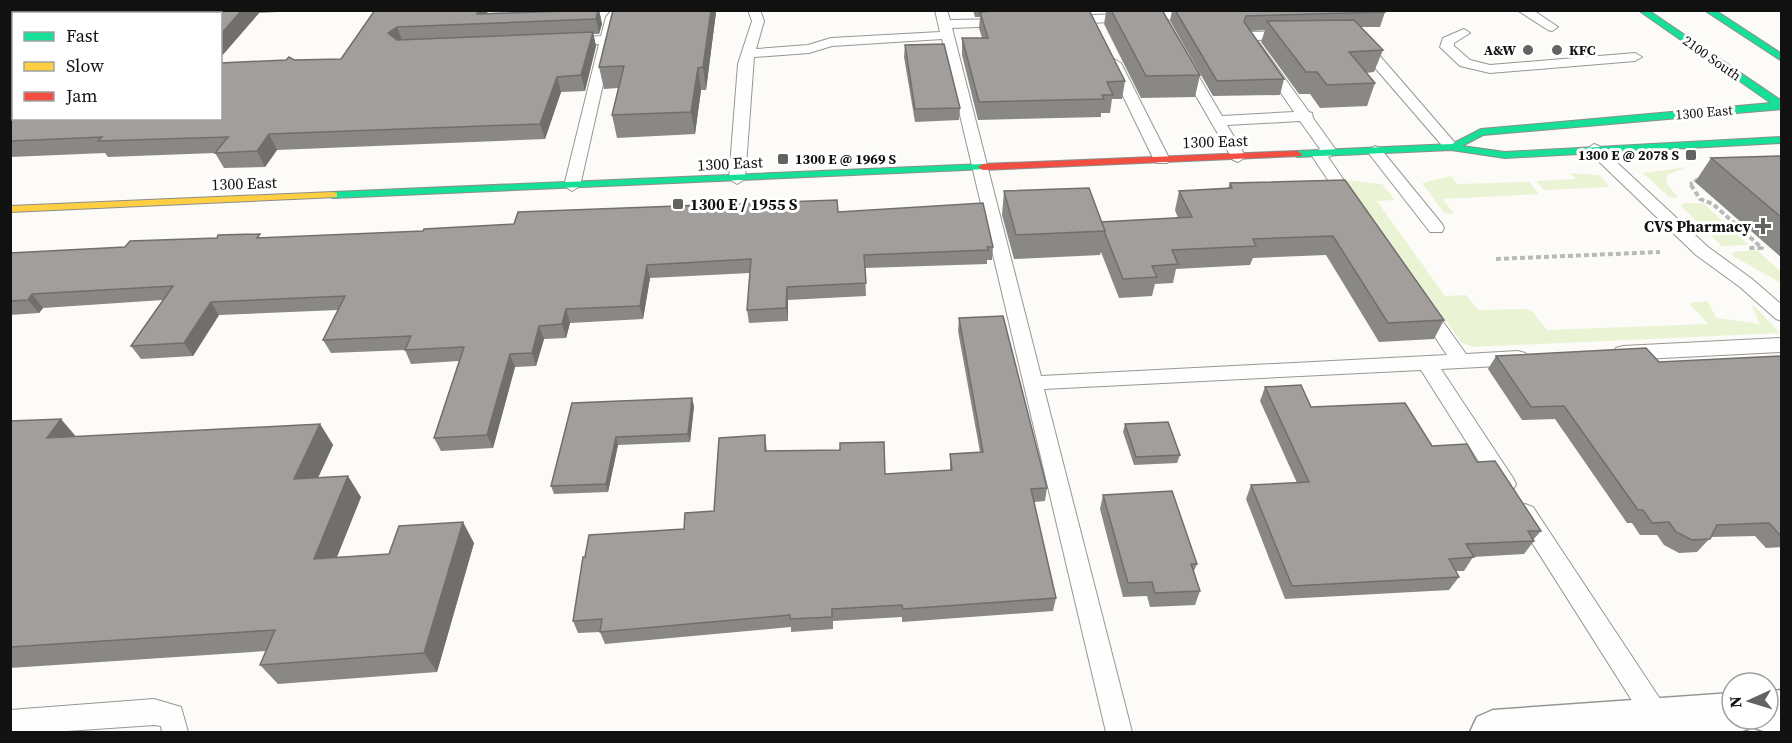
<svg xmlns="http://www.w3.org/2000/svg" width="1792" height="743" font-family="'Source Serif 4',serif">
<rect width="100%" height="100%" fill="#fcfbf7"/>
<g fill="#eaf4d4">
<polygon points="1687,167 1667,175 1666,182 1678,198 1669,197 1643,173"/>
<polygon points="1570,173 1599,175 1610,187 1544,190 1536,181 1576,179"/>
<polygon points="1451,176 1457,184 1529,182 1539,194 1443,199 1454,214 1444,213 1422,183"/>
<polygon points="1346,180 1382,184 1395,200 1377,201 1445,296 1466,295 1478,310 1528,309 1533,312 1547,330 1708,324 1689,303 1707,301 1717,318 1760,324 1752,306 1755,307 1780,333 1473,347 1461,342"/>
<polygon points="1684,203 1703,203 1749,245 1722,246 1681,206"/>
<polygon points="1757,250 1781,272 1781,283 1733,256 1732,252"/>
</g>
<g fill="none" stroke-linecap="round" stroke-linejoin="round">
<g stroke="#979695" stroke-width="2">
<g id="lane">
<polygon points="612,10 625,10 618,18 580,186 572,191 564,186 599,44 568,46 562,42 568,38 601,36 606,17"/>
<polygon points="748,10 760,10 764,21 756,49 808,45 831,38 940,32 935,10 947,10 950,20 1008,19 1008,25 1004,26 952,28 1041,376 1447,355 1416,309 1425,303 1431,305 1466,354 1518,351 1525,353 1528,358 1525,363 1518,365 1441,369 1513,478 1516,484 1513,490 1505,493 1497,490 1421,370 1044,389 1132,732 1106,732 942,39 832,46 809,53 754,57 745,179 737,184 729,179 738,64 752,21"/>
<polygon points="1517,10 1533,10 1558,27 1552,31 1548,30"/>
<polygon points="1196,11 1200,12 1200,18 1067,24 1061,20 1067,16"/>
<polygon points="1464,29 1470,33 1454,43 1454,46 1470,60 1490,65 1635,53 1642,57 1635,61 1490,73 1460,66 1440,47 1443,38"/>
<polygon points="1289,31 1294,32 1294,38 1257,40 1309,112 1312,113 1313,118 1338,153 1328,157 1358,201 1356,204 1350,206 1342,201 1310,153 1320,149 1300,121 1227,125 1246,157 1238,162 1233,160 1177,63 1184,59 1189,60 1222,116 1294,112 1242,36 1248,32"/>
<polygon points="1362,40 1367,41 1456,144 1459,147 1456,150 1446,150 1357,47 1357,41"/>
<polygon points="1114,59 1121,63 1170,160 1167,163 1157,163 1154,160 1107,63"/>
<polygon points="1594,144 1599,146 1708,247 1752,279 1782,305 1782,321 1776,319 1740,287 1696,255 1589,152 1586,149"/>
<polygon points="1375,146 1380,148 1442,224 1444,228 1442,232 1430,232 1367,151"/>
<polygon points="1782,338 1782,352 1623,360 1616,358 1613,353 1616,348 1623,346"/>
<polygon points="1525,504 1533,507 1668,711 1672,720 1668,729 1659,732 1650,729 1517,519 1514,513 1517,507"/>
<polygon points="154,699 181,707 188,732 162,732 161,726 154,725 52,732 10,732 10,710"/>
</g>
</g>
<g stroke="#979695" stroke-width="3">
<g id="street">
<polygon points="49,10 71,10 69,14 47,14"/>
<polygon points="14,43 14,59 10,60 10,44"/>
<polygon points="1782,690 1782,732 1766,732 1752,727 1750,723 1748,729 1739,732 1470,732 1477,717 1493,710 1732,693 1732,719 1768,719 1768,691"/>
</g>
</g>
<g stroke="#8d8d8b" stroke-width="2">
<g id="fast">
<polygon points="1638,10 1648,10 1782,101 1782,109 1483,135 1462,146 1505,152 1782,137 1782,143 1505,158 1451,150 1297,157 1292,154 1297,151 1452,144 1481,129 1771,103"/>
<polygon points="1704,10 1715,10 1782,54 1782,61"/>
<polygon points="983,164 987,165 987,169 333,198 327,195 333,192"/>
</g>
</g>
<g stroke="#8d8d8b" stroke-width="2">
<polygon id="slow" points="333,192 337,193 337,197 10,212 10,206"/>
</g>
<g stroke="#8d8d8b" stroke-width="2">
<polygon id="jam" points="1297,151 1302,154 1301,156 983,170 978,167 983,164"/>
</g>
<polyline stroke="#b9b9b8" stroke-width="3" stroke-dasharray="4.5 2" stroke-linecap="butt" points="1692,186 1691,183 1701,177"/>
<g stroke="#b9b9b8" stroke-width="4" stroke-dasharray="5 3" stroke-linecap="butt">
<polyline points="1691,185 1700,199 1713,204 1762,248 1748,248"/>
<polyline points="1496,259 1660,252"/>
</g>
<use href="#lane" fill="#fffefe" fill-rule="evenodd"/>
<use href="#street" fill="#fffefe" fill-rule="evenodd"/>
<use href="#fast" fill="#16e098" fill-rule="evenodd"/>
<use href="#slow" fill="#ffcf43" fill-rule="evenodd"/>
<use href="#jam" fill="#f24e42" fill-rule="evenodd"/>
</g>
<g fill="#8a8885">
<polygon points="110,10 315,10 259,13 220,58 220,14"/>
<polygon points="375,10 489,10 487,13 599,10 602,24 599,34 593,34 596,46 585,91 561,92 545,139 277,150 265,167 224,168 215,153 108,157 105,153 10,157 10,99 294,60 341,59"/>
<polygon points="973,10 1162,10 1200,75 1195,97 1141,98 1104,24 1106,12 1090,12 1125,81 1122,99 1112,99 1110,113 1101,113 1101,117 978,120 962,55 962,38 982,38 979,28 980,17 975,17"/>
<polygon points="1172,10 1384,10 1385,12 1380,27 1361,27 1383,50 1374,72 1366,73 1375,83 1367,106 1320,108 1310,94 1299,94 1261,42 1265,30 1250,31 1284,79 1280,95 1213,96 1170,21"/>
<polygon points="716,12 706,90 701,90 695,134 617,138 612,115 618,88 604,89 599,67"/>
<polygon points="905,45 960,108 959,120 915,122 904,57"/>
<polygon points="1782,156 1782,258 1695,182 1711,158"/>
<polygon points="1345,180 1444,320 1434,339 1379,342 1326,255 1253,258 1250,265 1176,269 1173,283 1155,284 1152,296 1119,298 1101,252 1100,255 1014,259 1002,215 1004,191 1101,222 1178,218 1175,210 1179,191 1228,188 1230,183"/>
<polygon points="838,212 993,247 992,260 987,260 987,264 865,268 866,296 788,300 788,321 749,323 747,310 750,273 650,278 643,319 570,323 566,338 544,339 536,366 515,367 493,448 441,451 434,438 459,361 411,364 405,350 331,353 323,340 338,310 219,315 193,356 141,359 131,346 163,300 43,308 39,313 10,315 10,253 125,247 217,238 263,238 423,231"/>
<polygon points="959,318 1047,488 1045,501 1034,502 1056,598 1053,611 902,622 902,617 833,621 833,629 791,632 791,627 605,644 600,632 578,633 573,621 585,557 684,529 714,511 765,435 767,451 885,474 950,470 950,454 980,452 958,331"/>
<polygon points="1496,356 1659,362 1782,356 1782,547 1766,548 1755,536 1711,537 1697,552 1679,553 1664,545 1657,535 1640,535 1632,523 1627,523 1555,419 1522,420 1488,369"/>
<polygon points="1265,387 1311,407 1432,446 1477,462 1541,531 1533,540 1534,541 1524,554 1473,557 1464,571 1456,571 1459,577 1449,590 1285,599 1246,499 1251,485 1297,483 1260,401"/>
<polygon points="572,403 694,406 690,442 618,445 608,492 554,494 551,486"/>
<polygon points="10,421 77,437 320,424 333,445 318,478 361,497 337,557 389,554 474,543 437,672 278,684 260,665 266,651 10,668"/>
<polygon points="1125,424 1180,455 1177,463 1134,465 1123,432"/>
<polygon points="1103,495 1197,564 1194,571 1200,591 1195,605 1150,607 1147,596 1123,597 1100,509"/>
</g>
<g fill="#716f6c">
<polygon points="242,10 258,10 259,13 220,58 220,35"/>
<polygon points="478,10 488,10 483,24 477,14"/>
<polygon points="599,10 602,24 599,34 596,19"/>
<polygon points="711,10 716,10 716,12 706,90 703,67"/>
<polygon points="397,27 403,42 394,47 388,33"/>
<polygon points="593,32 596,46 585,91 581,75"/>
<polygon points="698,68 701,90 695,134 691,112"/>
<polygon points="557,77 561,92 545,139 540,124"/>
<polygon points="269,134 277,150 265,167 257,151"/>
<polygon points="647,265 650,278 643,319 640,306"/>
<polygon points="787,287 788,300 788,321 786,308"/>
<polygon points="32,294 43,308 39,313 28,300"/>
<polygon points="211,302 219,315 193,356 184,343"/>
<polygon points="566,309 570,323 566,338 562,324"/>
<polygon points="539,326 544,339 536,366 532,353"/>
<polygon points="510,354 515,367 493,448 487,435"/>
<polygon points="692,398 694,406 690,442 688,434"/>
<polygon points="61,419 79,440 47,438"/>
<polygon points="320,424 333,445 308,499 294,479"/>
<polygon points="616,437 618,445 608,492 606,484"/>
<polygon points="348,476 361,497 328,579 314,559"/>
<polygon points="463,522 474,543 437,672 424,653"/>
</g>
<g fill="#a19e9b" stroke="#716f6c" stroke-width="1.5">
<polygon points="110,10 242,10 220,35 220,14 107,14"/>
<polygon points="375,10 478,10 477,14 598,10 596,19 397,27 388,33 397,40 593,32 581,75 557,77 540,124 269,134 257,151 215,153 228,137 98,141 102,137 10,141 10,99 14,97 14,118 220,118 220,63 286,60 289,57 294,60 341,59"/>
<polygon points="613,10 711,10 703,67 698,68 691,112 612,115 624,66 599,67"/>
<polygon points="1011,10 1089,10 1125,81 1107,82 1113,95 1102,95 1104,99 979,102 962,38 988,38 980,12"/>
<polygon points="1111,10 1162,10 1200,75 1146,76"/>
<polygon points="1175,10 1384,10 1385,12 1246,16 1244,22 1284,79 1217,81"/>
<polygon points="1354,20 1383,50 1349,52 1375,83 1327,85 1317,72 1306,72 1267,21"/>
<polygon points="944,44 960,108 915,109 905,45"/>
<polygon points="1782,156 1782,218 1711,158"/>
<polygon points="1345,180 1444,320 1388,323 1333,236 1253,239 1256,246 1172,250 1178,264 1152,266 1157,277 1123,279 1104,231 1105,231 1101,222 1192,217 1179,191 1232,188 1230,183"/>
<polygon points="1089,188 1105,231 1016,235 1004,191"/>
<polygon points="837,200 838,212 983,203 993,247 987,247 988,250 864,255 866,283 787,287 786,308 747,310 751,259 647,265 640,306 566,309 562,324 539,326 532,353 510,354 487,435 434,438 464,347 405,350 411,336 323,340 345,296 211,302 184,343 131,346 173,286 32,294 28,300 10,301 10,253 125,247 130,241 217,238 218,235 260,234 257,238 423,231 424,229 514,224 518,212"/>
<polygon points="1003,316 1047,488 1031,489 1056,598 903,609 902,605 832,609 832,617 790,619 790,615 600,632 602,619 573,621 583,557 585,557 589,535 684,529 685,513 714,511 719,438 765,435 765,451 840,450 840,443 884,442 885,474 952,470 950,454 983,452 959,318"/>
<polygon points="1646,348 1659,362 1782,356 1782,535 1780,535 1769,523 1717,525 1710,539 1692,540 1676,532 1669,522 1652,523 1643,510 1638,510 1564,406 1531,407 1496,356"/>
<polygon points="1301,385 1311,407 1405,403 1432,446 1467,444 1477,462 1495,461 1541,531 1528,531 1534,541 1466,544 1474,557 1449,559 1459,577 1292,586 1251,485 1309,482 1265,387"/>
<polygon points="692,398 688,434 616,437 606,484 551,486 572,403"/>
<polygon points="61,419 47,438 320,424 294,479 348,476 314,559 389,554 399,526 463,522 424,653 260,665 275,630 10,647 10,421"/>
<polygon points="1168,422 1180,455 1136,457 1125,424"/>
<polygon points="1172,491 1197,564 1191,564 1200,591 1155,593 1152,582 1128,583 1103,495"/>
</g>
<g fill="#636362" stroke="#fff" stroke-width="2">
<circle cx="1528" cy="50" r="6"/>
<circle cx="1557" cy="50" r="6"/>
<rect x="1685" y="149" width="12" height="12" rx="3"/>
<rect x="777" y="153" width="12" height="12" rx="3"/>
<rect x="672" y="198" width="12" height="12" rx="3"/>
<path d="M1760 217h6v6h6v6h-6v6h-6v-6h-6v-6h6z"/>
</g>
<g text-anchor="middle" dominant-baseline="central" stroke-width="6" stroke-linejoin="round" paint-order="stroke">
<g font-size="14" font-weight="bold" fill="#111" stroke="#fff" text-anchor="end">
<text x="1516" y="50">A&amp;W</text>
<text x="1569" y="50" text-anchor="start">KFC</text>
<text x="1679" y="155">1300 E @ 2078 S</text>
<text x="795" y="159" text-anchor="start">1300 E @ 1969 S</text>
</g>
<g font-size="14" fill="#111" stroke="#fff">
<text transform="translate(1712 58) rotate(35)">2100 South</text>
<text transform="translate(1704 112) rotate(-5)">1300 East</text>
</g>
<g font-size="16" fill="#111" stroke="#fff">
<text transform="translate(1215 141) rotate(-2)">1300 East</text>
<text transform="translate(730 163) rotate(-3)">1300 East</text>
<text transform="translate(244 183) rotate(-2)">1300 East</text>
</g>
<g font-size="16" font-weight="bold" fill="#111" stroke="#fff" text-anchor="start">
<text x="690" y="204">1300 E / 1955 S</text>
<text x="1751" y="226" text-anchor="end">CVS Pharmacy</text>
</g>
</g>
<rect width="1792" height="743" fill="none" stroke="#111111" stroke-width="24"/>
<rect x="12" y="12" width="210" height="108" fill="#ffffff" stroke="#a0a0a0" stroke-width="1.5"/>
<rect x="24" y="32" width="30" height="9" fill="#16e098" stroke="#a0a0a0" stroke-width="1.5"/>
<text x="66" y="42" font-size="18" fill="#111111">Fast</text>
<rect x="24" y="62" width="30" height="9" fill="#ffcf43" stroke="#a0a0a0" stroke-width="1.5"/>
<text x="66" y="72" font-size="18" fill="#111111">Slow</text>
<rect x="24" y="92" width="30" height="9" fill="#f24e42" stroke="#a0a0a0" stroke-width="1.5"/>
<text x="66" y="102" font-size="18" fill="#111111">Jam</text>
<g transform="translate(1750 701) rotate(266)"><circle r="28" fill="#ffffff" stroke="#a0a0a0" stroke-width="1.5"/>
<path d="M0-4.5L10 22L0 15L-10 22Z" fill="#636362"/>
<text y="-9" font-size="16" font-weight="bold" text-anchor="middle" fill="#111111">N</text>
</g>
</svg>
